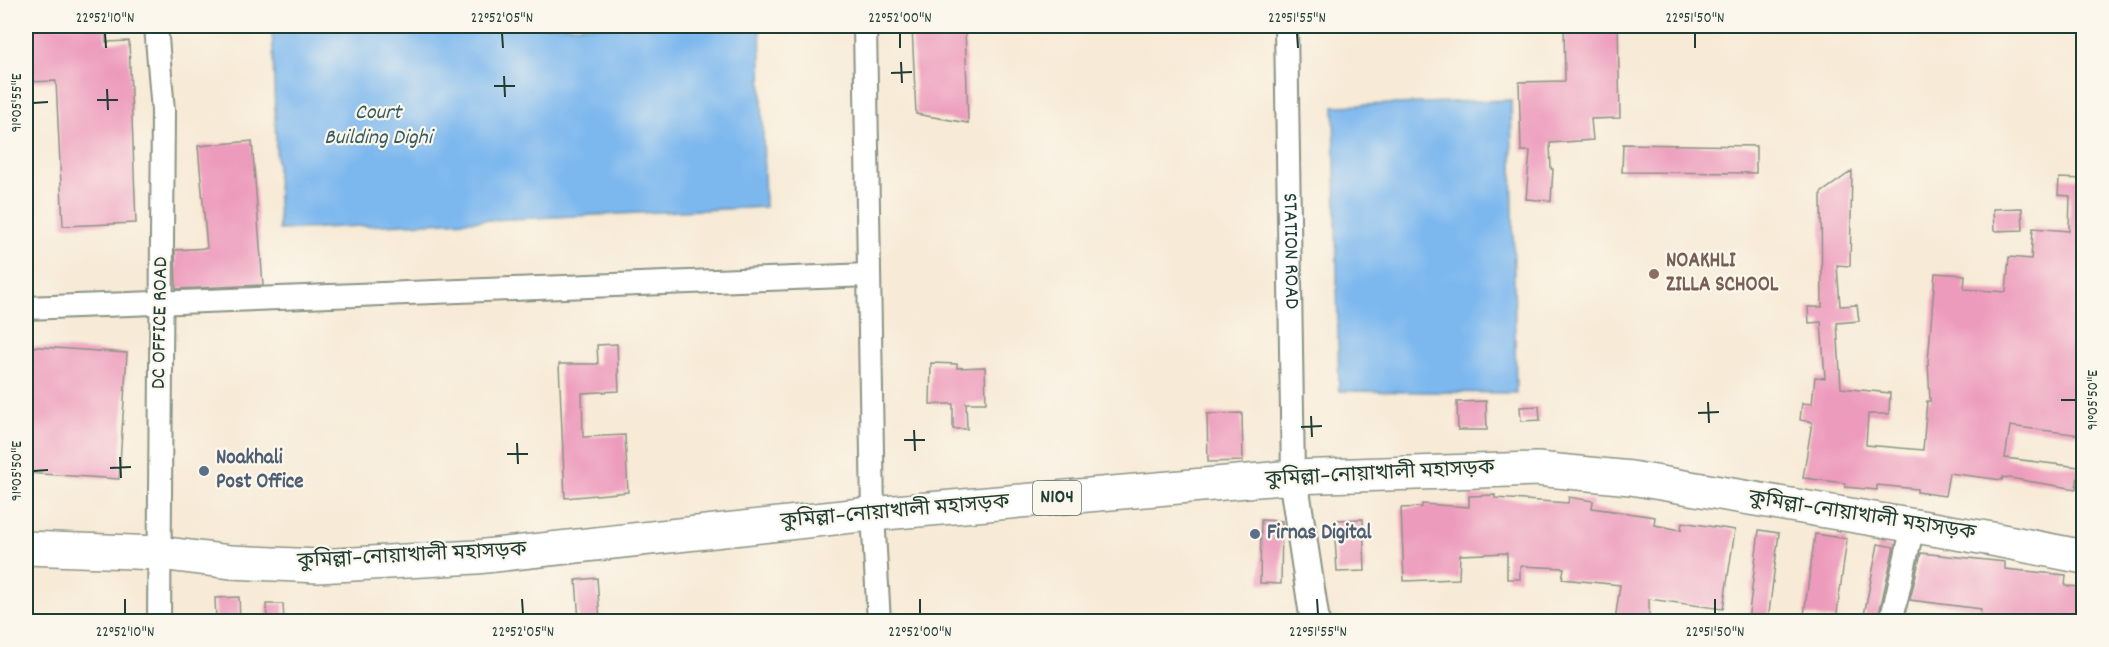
<svg xmlns="http://www.w3.org/2000/svg" width="2109" height="647" font-family="Dekko,'Noto Sans Bengali',sans-serif">
<rect width="100%" height="100%" fill="#fbf7ec"/>
<filter id="ink" filterUnits="userSpaceOnUse"><feTurbulence type="fractalNoise" baseFrequency=".0167" numOctaves="2"/><feDisplacementMap in="SourceGraphic" scale="12" xChannelSelector="R" yChannelSelector="G"/><feConvolveMatrix kernelMatrix="1 2 1 2 8 2 1 2 1" color-interpolation-filters="sRGB"/></filter>
<filter id="wash" filterUnits="userSpaceOnUse"><feTurbulence type="fractalNoise" baseFrequency=".008" numOctaves="4" result="noise"/><feDisplacementMap in="SourceGraphic" scale="24" xChannelSelector="R" yChannelSelector="G"/><feGaussianBlur stdDeviation="1.35" result="paint"/><feColorMatrix in="noise" values="0 0 0 0 0 0 0 0 0 0 0 0 0 0 0 0 0 1.4 0 .05"/><feComposite in="paint" operator="in"/></filter>
<g filter="url(#wash)">
<rect width="100%" height="100%" fill="#f7ead6"/>
<g fill="#7cb7ee" stroke="#4e7a91" stroke-width="1.5">
<polygon points="272,26 760,26 765,207 279,230"/>
<polygon points="1511,100 1516,393 1339,391 1334,106"/>
</g>
<g id="blocks">
<g fill="#ed9bbc">
<polygon points="26,26 105,26 106,42 129,41 136,223 63,226 56,81 26,82"/>
<polygon points="912,26 965,26 968,123 916,114"/>
<polygon points="1564,26 1618,26 1620,118 1591,119 1593,140 1550,143 1551,169 1553,169 1551,201 1526,199 1530,151 1521,151 1519,82 1565,81"/>
<polygon points="252,141 263,285 176,289 175,250 207,248 198,146"/>
<polygon points="1623,144 1756,146 1756,173 1622,172"/>
<polygon points="1852,171 1850,266 1837,265 1840,306 1857,305 1859,321 1837,323 1841,388 1890,393 1889,414 1868,414 1866,445 1923,450 1927,401 1930,401 1928,362 1935,273 1965,275 1964,289 2006,292 2009,257 2031,259 2033,228 2069,231 2070,196 2058,195 2059,178 2084,179 2082,260 2077,302 2084,302 2081,435 2010,426 2005,458 2079,467 2076,489 2003,477 2002,480 1949,473 1945,496 1917,492 1917,489 1877,485 1877,490 1845,487 1845,483 1803,478 1812,422 1800,420 1802,403 1812,404 1815,377 1825,378 1821,322 1809,323 1808,307 1822,307 1821,193"/>
<polygon points="2022,208 2023,230 1994,231 1993,209"/>
<polygon points="617,344 619,391 582,393 583,437 625,435 628,492 565,498 559,364 598,364 597,345"/>
<polygon points="26,346 127,353 119,479 26,473"/>
<polygon points="931,363 957,364 957,368 985,367 986,403 966,403 967,429 953,429 953,404 930,404"/>
<polygon points="1486,401 1487,430 1458,430 1457,402"/>
<polygon points="1539,406 1540,420 1521,421 1520,407"/>
<polygon points="1242,413 1243,461 1208,462 1207,414"/>
<polygon points="1495,495 1495,498 1568,503 1569,497 1593,501 1592,508 1655,517 1654,525 1681,530 1682,522 1735,530 1723,609 1649,599 1649,621 1615,621 1620,585 1562,579 1564,568 1520,566 1520,579 1507,579 1507,553 1460,555 1459,579 1404,581 1401,508 1422,507 1422,504 1469,507 1469,496"/>
<polygon points="1363,519 1365,571 1337,572 1334,520"/>
<polygon points="1261,520 1282,521 1281,584 1260,583"/>
<polygon points="1759,530 1779,533 1768,621 1748,621"/>
<polygon points="1815,534 1847,539 1836,620 1804,615"/>
<polygon points="1878,544 1894,547 1878,618 1864,615"/>
<polygon points="1921,553 2005,562 2005,569 2066,575 2065,586 2084,587 2084,621 2024,621 1980,617 1981,609 1910,600"/>
<polygon points="597,578 600,621 579,621 576,580"/>
<polygon points="239,597 240,621 216,621 215,598"/>
<polygon points="266,604 283,604 284,621 267,621"/>
</g>
</g>
</g>
<g filter="url(#ink)">
<use href="#blocks" fill-opacity="0" stroke="#8b9485" stroke-width="1.5"/>
<g fill="none" stroke-linecap="round" stroke-linejoin="round">
<g stroke="#8b9485" stroke-width="26">
<g id="minor">
<polyline points="156,26 163,111 159,622"/>
<polyline points="865,26 873,514 879,622"/>
<path id="s1" d="M1286 26 1293 477"/>
<polyline points="26,308 869,275"/>
<polyline points="1891,622 1913,526"/>
</g>
</g>
<g stroke="#8b9485" stroke-width="32">
<polyline id="major" points="1293,477 1315,622"/>
</g>
<g stroke="#8b9485" stroke-width="36">
<polyline id="highway" points="26,548 159,553 231,562 318,566 476,557 861,515 1293,477 1537,469 1631,478 1992,539 2084,557"/>
</g>
<use href="#minor" stroke="#fff" stroke-width="22"/>
<use href="#major" stroke="#fff" stroke-width="28"/>
<use href="#highway" stroke="#fff" stroke-width="33"/>
</g>
</g>
<path fill="none" stroke="#1f3d34" stroke-width="2" d="M105 33 106 48M502 33 503 48M900 33V48M1297 33 1298 48M1695 33V48M901 62 902 83M891 73 912 72M504 76 505 97M494 86H515M107 89 108 110M97 100H118M33 103 48 102M2061 400H2076M1708 402 1709 423M1698 413 1719 412M1311 416 1312 437M1301 427 1322 426M914 430 915 451M904 440H925M517 443 518 464M507 454H528M120 457 121 478M110 468 131 467M33 471 48 470M125 599V614M522 599 523 614M920 599V614M1317 599 1318 614M1715 599V614"/>
<circle fill="#8d6e63" stroke="#fbf7ec" stroke-width="2" cx="1654" cy="274" r="6"/>
<g fill="#5c6f8a" stroke="#fbf7ec" stroke-width="2">
<circle cx="204" cy="471" r="6"/>
<circle cx="1255" cy="534" r="6"/>
</g>
<g text-anchor="middle" dominant-baseline="central" stroke-width="4.5" stroke-linejoin="round" paint-order="stroke">
<rect fill="#fbf7ec" stroke="#61756b" stroke-width="1.5" x="1033" y="481" width="48" height="34" rx="4.5"/>
<g font-size="20" font-weight="bold" fill="#1f3d34">
<text x="1057" y="498">N104</text>
</g>
<g font-size="21" fill="#1f3d34" stroke="#fbf7ec">
<text stroke="none"><textPath href="#s1" startOffset="225">STATION ROAD</textPath></text>
<text transform="translate(161 323) rotate(-89)">DC OFFICE ROAD</text>
<text transform="translate(1380 475) rotate(-3)">কুমিল্লা–নোয়াখালী মহাসড়ক</text>
<text transform="translate(895 513) rotate(-5)">কুমিল্লা–নোয়াখালী মহাসড়ক</text>
<text transform="translate(1862 517) rotate(9)">কুমিল্লা–নোয়াখালী মহাসড়ক</text>
<text transform="translate(412 557) rotate(-3)">কুমিল্লা–নোয়াখালী মহাসড়ক</text>
</g>
<g font-size="21" font-weight="bold" fill="#785e54" stroke="#fbf7ec" text-anchor="start">
<text x="1666" y="262">NOAKHLI<tspan x="1666" dy="24">ZILLA SCHOOL</tspan></text>
</g>
<g font-size="21" font-weight="bold" fill="#4e5e75" stroke="#fbf7ec" text-anchor="start">
<text x="216" y="459">Noakhali<tspan x="216" dy="24">Post Office</tspan></text>
<text x="1267" y="534">Firnas Digital</text>
</g>
<g font-size="22" font-style="italic" fill="#365c62" stroke="#fbf7ec">
<text x="378" y="113">Court<tspan x="378" dy="25">Building Dighi</tspan></text>
</g>
</g>
<rect width="2109" height="647" fill="none" stroke="#fbf7ec" stroke-width="66"/>
<rect x="33" y="33" width="2043" height="581" fill="none" stroke="#1f3d34" stroke-width="2"/>
<g font-size="15" text-anchor="middle" fill="#1f3d34">
<text x="105" y="22">22°52'10"N</text>
<text x="502" y="22">22°52'05"N</text>
<text x="900" y="22">22°52'00"N</text>
<text x="1297" y="22">22°51'55"N</text>
<text x="1695" y="22">22°51'50"N</text>
<text transform="translate(16 103) rotate(-90)" y="5">91°05'55"E</text>
<text transform="translate(2092 400) rotate(-90)" y="5">91°05'50"E</text>
<text transform="translate(16 471) rotate(-90)" y="5">91°05'50"E</text>
<text x="125" y="636">22°52'10"N</text>
<text x="523" y="636">22°52'05"N</text>
<text x="920" y="636">22°52'00"N</text>
<text x="1318" y="636">22°51'55"N</text>
<text x="1715" y="636">22°51'50"N</text>
</g>
</svg>
